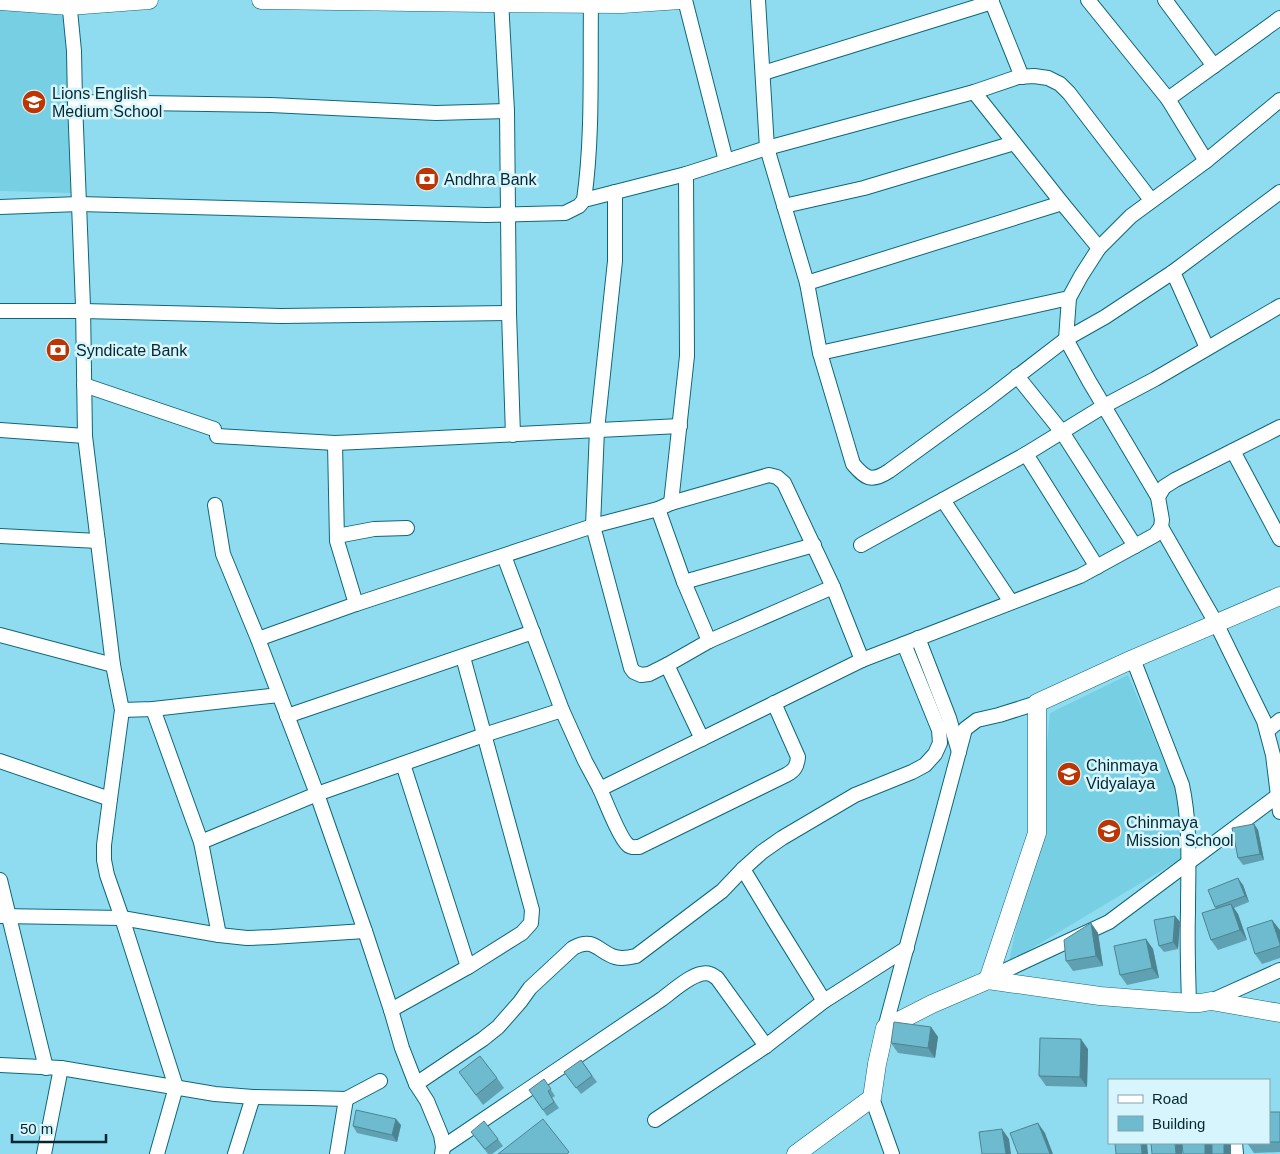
<svg xmlns="http://www.w3.org/2000/svg" width="1280" height="1154" font-family="Helvetica,sans-serif">
<rect width="100%" height="100%" fill="#8fdcf0"/>
<g fill="#77cfe4">
<polygon points="0,10 65,13 72,193 0,191"/>
<polygon points="1128,675 1179,797 1186,856 1009,962 1041,807 1050,713"/>
</g>
<g fill="none" stroke-linecap="round" stroke-linejoin="round">
<g stroke="#0e6779" stroke-width="16">
<g id="minor">
<polyline points="69,0 74,51 75,102 83,306 85,436 113,665"/>
<polyline points="501,0 507,111 509,313 513,435"/>
<polyline points="685,0 726,161"/>
<path d="M758 0 767 148 807 283 820 353 853 464C865 478 871 483 889 471L988 399 1066 339 1105 317 1173 272 1280 192"/>
<polyline points="991,0 1022,77"/>
<polyline points="1088,0 1168,99"/>
<polyline points="1165,0 1214,66"/>
<polyline points="763,73 992,2"/>
<polyline points="974,92 1062,203 1099,248"/>
<polyline points="75,102 271,105 436,113 507,111"/>
<polyline points="1206,161 1168,99 1280,18"/>
<polyline points="615,192 615,261 597,430 593,526 631,668 634,672 641,675 649,674 667,665 709,641 833,587"/>
<path d="M584 200C593 137 590 68 591 3"/>
<polyline points="784,206 864,188 1014,143"/>
<polyline points="0,207 79,204 486,215 565,213 579,206 584,200 686,174"/>
<polyline points="1173,272 1207,348"/>
<polyline points="807,283 1062,203"/>
<polyline points="0,311 83,311 281,316 509,313"/>
<polyline points="820,353 1069,298"/>
<polyline points="1017,376 1062,432 1135,546"/>
<polyline points="84,385 214,429"/>
<polyline points="0,430 85,436"/>
<polyline points="217,436 335,443 357,442 680,426"/>
<polyline points="335,443 337,541 356,604"/>
<polyline points="1233,451 1280,539"/>
<polyline points="1026,454 1097,567"/>
<polyline points="1158,497 1089,381 1066,339 1069,298 1081,276 1099,248 1131,216 1206,161 1280,100"/>
<polyline points="943,500 1011,602"/>
<polyline points="671,503 687,356 686,174 767,148 974,92 1018,77 1034,76 1048,78 1060,84 1069,93 1151,200"/>
<polyline points="215,505 223,554 258,639 317,794 365,931 391,1010 402,1048 416,1084 427,1101 441,1135 443,1147 442,1154"/>
<polyline points="658,509 684,582 709,641"/>
<polyline points="1161,527 1216,623 1264,721 1273,755 1280,812"/>
<polyline points="0,536 98,541"/>
<polyline points="337,536 374,529 407,528"/>
<polyline points="861,545 1026,454 1104,406 1155,379 1280,306"/>
<polyline points="504,556 562,710"/>
<polyline points="684,582 814,545"/>
<polyline points="0,635 113,665 122,710 110,799"/>
<polyline points="918,638 949,718 959,752"/>
<polyline points="258,639 356,604 593,526 658,509 671,503 769,475 777,477 784,483 833,587 862,660"/>
<path d="M1133 659 1182 785C1191 827 1188 869 1188 911 1187 942 1188 972 1189 1003"/>
<polyline points="667,665 702,739"/>
<polyline points="153,709 201,842 219,935"/>
<polyline points="122,710 153,709 279,695"/>
<polyline points="287,716 533,632"/>
<polyline points="1267,731 1280,720"/>
<polyline points="0,761 110,799 104,845 104,860 107,875 122,918 176,1087 157,1154"/>
<polyline points="403,764 468,967"/>
<path d="M600 789C605 800 620 839 628 845 631 848 635 847 639 847L786 775C794 771 797 767 798 757L774 703"/>
<polyline points="201,842 317,794 484,735 562,710 585,761 600,789 862,660 1080,576 1155,535 1161,527 1162,520 1158,497 1164,487 1175,480 1280,427"/>
<polyline points="743,869 775,922 824,1001"/>
<polyline points="0,880 46,1068"/>
<polyline points="0,916 122,918 219,935 247,938 272,937 365,931"/>
<polyline points="988,980 1004,971 1109,922 1280,794"/>
<polyline points="1211,1001 1280,970"/>
<polyline points="391,1010 468,967 522,933 531,923 532,910 463,657"/>
<polyline points="885,1028 965,729 977,720 999,715 1037,703"/>
<polyline points="0,1065 61,1068 215,1094 253,1097 311,1098 346,1099 380,1081"/>
<path d="M416 1084 483 1039 498 1027 520 1002 530 988 573 948C594 936 598 952 615 957 622 959 628 958 636 956L722 891 743 869 762 852 782 838 855 795 912 772 925 765 935 754 940 743 939 730 904 644"/>
<polyline points="872,1098 892,1154"/>
<polyline points="655,1120 766,1046 824,1001 907,948"/>
<polyline points="1235,1143 1236,1154"/>
<path d="M443 1147 662 999C673 991 696 969 710 974 713 975 715 977 717 978L766 1046"/>
<polyline points="44,1154 61,1068"/>
<polyline points="235,1154 253,1097"/>
<polyline points="337,1154 346,1099"/>
</g>
</g>
<g stroke="#0e6779" stroke-width="19">
<g id="tertiary">
<polyline points="261,0 489,3 622,4 680,0"/>
<polyline points="0,1 69,6 149,0"/>
<polyline points="988,980 1037,833 1037,703 1133,659 1280,596"/>
<polyline points="796,1154 872,1098 877,1064 885,1028 932,1004 988,980 1100,996 1189,1003 1200,1003 1211,1001 1280,1013"/>
</g>
</g>
<use href="#minor" stroke="#fff" stroke-width="14"/>
<use href="#tertiary" stroke="#fff" stroke-width="18"/>
</g>
<g fill="#5fa1b2">
<polygon points="1254,824 1258,830 1264,860 1243,865 1238,858"/>
<polygon points="1243,885 1249,902 1234,908 1238,914 1247,940 1218,950 1211,940 1216,909 1215,907"/>
<polygon points="1175,916 1180,922 1178,949 1164,952 1159,946"/>
<polygon points="1272,920 1280,931 1280,958 1262,964 1255,954"/>
<polygon points="1091,923 1098,933 1103,966 1073,971 1066,961"/>
<polygon points="1146,939 1153,949 1159,978 1127,985 1120,975"/>
<polygon points="931,1027 938,1037 935,1058 898,1053 891,1043"/>
<polygon points="1088,1049 1087,1087 1046,1086 1039,1076"/>
<polygon points="581,1060 597,1082 581,1094 564,1072"/>
<polygon points="459,1072 497,1078 504,1088 483,1105"/>
<polygon points="544,1079 555,1096 552,1098 559,1108 547,1116 529,1090"/>
<polygon points="1269,1112 1280,1112 1280,1152 1254,1153 1247,1143 1269,1143"/>
<polygon points="401,1125 397,1142 357,1133 353,1126"/>
<polygon points="471,1132 498,1139 503,1146 492,1154 488,1154"/>
</g>
<g fill="#4d8391">
<polygon points="1254,824 1258,830 1264,860 1260,854"/>
<polygon points="1238,878 1243,885 1249,902 1245,896"/>
<polygon points="1231,904 1238,914 1247,940 1240,930"/>
<polygon points="1175,916 1180,922 1178,949 1173,942"/>
<polygon points="1272,920 1280,930 1280,944"/>
<polygon points="1091,923 1098,933 1103,966 1096,956"/>
<polygon points="1146,939 1153,949 1159,978 1152,968"/>
<polygon points="931,1027 938,1037 935,1058 928,1048"/>
<polygon points="1081,1039 1088,1049 1087,1087 1080,1077"/>
<polygon points="396,1119 401,1125 397,1142 392,1135"/>
<polygon points="1038,1123 1045,1133 1053,1154 1050,1154"/>
<polygon points="1002,1129 1009,1139 1011,1154 1006,1154"/>
<polygon points="1141,1143 1147,1143 1148,1154 1142,1154"/>
<polygon points="1175,1143 1182,1143 1182,1154 1176,1154"/>
<polygon points="1205,1143 1210,1143 1212,1145 1212,1154 1205,1154"/>
<rect x="1224" y="1143" width="7" height="11"/>
</g>
<g fill="#6ebbcf" stroke="#4d8391">
<polygon points="1254,824 1260,854 1238,858 1232,828"/>
<polygon points="1238,878 1245,896 1215,907 1208,890"/>
<polygon points="1231,904 1240,930 1211,940 1202,913"/>
<polygon points="1175,916 1173,942 1159,946 1154,920"/>
<polygon points="1272,920 1280,944 1280,946 1255,954 1247,928"/>
<polygon points="1091,923 1096,956 1066,961 1064,940"/>
<polygon points="1146,939 1152,968 1120,975 1114,946"/>
<polygon points="894,1022 931,1027 928,1048 891,1043"/>
<polygon points="1040,1038 1081,1039 1080,1077 1039,1076"/>
<polygon points="480,1056 497,1078 476,1095 459,1072"/>
<polygon points="581,1060 592,1076 576,1088 564,1072"/>
<polygon points="544,1079 551,1089 548,1091 554,1102 543,1110 529,1090"/>
<polygon points="356,1110 396,1119 392,1135 353,1126"/>
<rect x="1269" y="1112" width="11" height="30"/>
<polygon points="543,1119 569,1152 567,1154 498,1154"/>
<polygon points="484,1121 498,1139 485,1149 471,1132"/>
<polygon points="1038,1123 1050,1154 1018,1154 1010,1133"/>
<polygon points="1002,1129 1006,1154 982,1154 979,1132"/>
<polygon points="1115,1143 1141,1143 1142,1154 1116,1154"/>
<polygon points="1151,1143 1175,1143 1176,1154 1152,1154"/>
<polygon points="1182,1143 1205,1143 1205,1154 1183,1154"/>
<rect x="1212" y="1143" width="12" height="11"/>
</g>
<defs>
<g id="school-disc" transform="scale(1.25)"><circle r="9.5" fill="#bd3501" stroke="#d7f5fd"/><path d="M0-5L7-2L0 1L-7-2ZM-4 1L0 2.5L4 1V4Q0 6-4 4Z" fill="#fff"/></g>
<g id="bank-disc" transform="scale(1.25)"><circle r="9.5" fill="#bd3501" stroke="#d7f5fd"/><path d="M-6-4H6V4H-6ZM0-2.3a2.3 2.3 0 1 0 0 4.6a2.3 2.3 0 1 0 0-4.6Z" fill="#fff"/></g>
</defs>
<g fill-rule="evenodd">
<use href="#school-disc" x="34" y="102"/>
<use href="#bank-disc" x="427" y="179"/>
<use href="#bank-disc" x="58" y="350"/>
<use href="#school-disc" x="1069" y="774"/>
<use href="#school-disc" x="1109" y="831"/>
</g>
<g text-anchor="middle" dominant-baseline="central" stroke-width="5" stroke-linejoin="round" paint-order="stroke">
<g font-size="16" fill="#05272f" stroke="#d7f5fd" text-anchor="start">
<text x="52" y="93">Lions English<tspan x="52" dy="18">Medium School</tspan></text>
<text x="444" y="179">Andhra Bank</text>
<text x="76" y="350">Syndicate Bank</text>
<text x="1086" y="765">Chinmaya<tspan x="1086" dy="18">Vidyalaya</tspan></text>
<text x="1126" y="822">Chinmaya<tspan x="1126" dy="18">Mission School</tspan></text>
</g>
</g>
<rect x="1108" y="1079" width="162" height="65" fill="#d7f5fd" stroke="#83a3ab"/>
<rect x="1118" y="1095" width="25" height="8" fill="#ffffff" stroke="#83a3ab"/>
<text x="1152" y="1104" font-size="15" fill="#05272f">Road</text>
<rect x="1118" y="1116" width="25" height="15" fill="#6ebbcf" stroke="#83a3ab"/>
<text x="1152" y="1129" font-size="15" fill="#05272f">Building</text>
<path d="M12 1134v8h94v-8" fill="none" stroke="#05272f" stroke-width="2.5"/>
<text x="20" y="1134" font-size="15" fill="#05272f" stroke="#d7f5fd" stroke-width="4" paint-order="stroke">50 m</text>
</svg>
